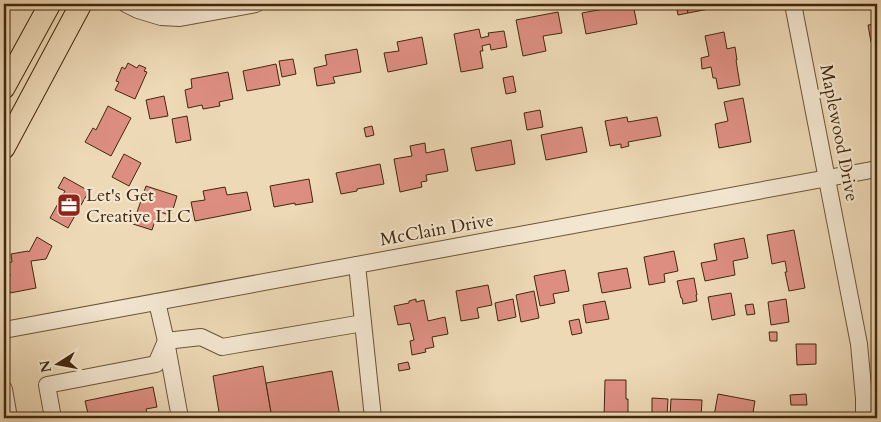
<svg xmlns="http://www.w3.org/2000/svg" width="881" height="422" font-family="Cardo,serif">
<rect width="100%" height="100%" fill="#edd9b6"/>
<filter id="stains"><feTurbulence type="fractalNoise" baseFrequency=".004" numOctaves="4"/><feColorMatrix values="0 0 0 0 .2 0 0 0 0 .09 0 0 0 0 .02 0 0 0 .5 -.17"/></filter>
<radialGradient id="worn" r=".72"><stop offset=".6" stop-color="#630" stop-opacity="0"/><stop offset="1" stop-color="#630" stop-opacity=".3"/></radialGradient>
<g fill="#dd8e81" stroke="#43280c">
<polygon points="630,4 633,4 637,24 586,34 582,13"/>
<polygon points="676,4 686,4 688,13 678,15"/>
<polygon points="686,4 708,4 709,9 688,13"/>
<polygon points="558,12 562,33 543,36 546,51 523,56 516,20"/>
<polygon points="877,24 877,62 874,41 871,42 868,25"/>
<polygon points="479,29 481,38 489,36 488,33 504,31 507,47 491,50 490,44 482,46 483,51 480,51 483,68 461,72 454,34"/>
<polygon points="724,32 727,49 735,47 737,60 736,60 740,85 718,89 716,78 713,78 711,67 702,69 701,58 709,56 705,36"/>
<polygon points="422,37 427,64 388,72 384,53 399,51 397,42"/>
<polygon points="357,49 361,72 333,77 335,83 317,86 314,68 327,65 325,55"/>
<polygon points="293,59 296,74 282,77 279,61"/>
<polygon points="128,63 137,68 139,65 146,68 144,71 147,72 135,99 115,90 119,82 116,81 122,67 125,69"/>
<polygon points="276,64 280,85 247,91 243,71"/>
<polygon points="228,72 233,99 219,102 220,106 203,109 202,105 188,108 185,90 192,88 191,79"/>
<polygon points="513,76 516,92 506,94 503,78"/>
<polygon points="164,96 168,116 150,119 146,100"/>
<polygon points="743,98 751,142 719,148 715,124 728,121 724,102"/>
<polygon points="108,106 131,118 111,156 85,142 93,128 96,130"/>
<polygon points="540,110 543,127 527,130 524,113"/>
<polygon points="187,116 191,140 176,143 172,119"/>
<polygon points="627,117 628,122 657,117 661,136 628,142 629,146 621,148 621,144 610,146 605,121"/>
<polygon points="372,126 374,135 366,137 364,128"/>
<polygon points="582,127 587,152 546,160 541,135"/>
<polygon points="511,140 515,164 476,171 471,148"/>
<polygon points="425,143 426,153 444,149 448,171 426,175 427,181 421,182 422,187 400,192 394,159 412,156 410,146"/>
<polygon points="124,154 141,163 129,186 112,177"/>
<polygon points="380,164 384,184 357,189 357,191 341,194 336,173"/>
<polygon points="64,177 89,191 68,228 50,218 65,191 58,188"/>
<polygon points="309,179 313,202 295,205 295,203 274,207 270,186"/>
<polygon points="146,186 177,196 171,216 158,211 152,230 133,224"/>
<polygon points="225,187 227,195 247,192 251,210 195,221 191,202 205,200 203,191"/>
<polygon points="794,230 805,288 789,291 785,272 787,272 785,261 772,264 767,235"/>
<polygon points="37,237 52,246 46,259 31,261 36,288 10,293 7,276 10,276 8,263 12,262 11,254 28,251 29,252"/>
<polygon points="744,238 748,258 733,261 735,275 705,281 701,263 717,260 714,244"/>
<polygon points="674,251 678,271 664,274 665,282 649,285 644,257"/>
<polygon points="627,268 631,288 602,293 598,273"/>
<polygon points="565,270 569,291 553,294 555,303 540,306 534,276"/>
<polygon points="694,278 697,295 696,295 697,301 683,304 682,298 681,298 677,281"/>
<polygon points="488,285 492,305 477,308 479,318 461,321 456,291"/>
<polygon points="534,291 539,318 521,322 516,295"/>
<polygon points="731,293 735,315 712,320 708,297"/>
<polygon points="416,299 416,302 424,300 428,321 445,317 448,334 432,337 434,347 425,349 426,352 412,355 410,341 414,340 410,323 398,325 394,306 409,303 409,301"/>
<polygon points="513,299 516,317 498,321 495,303"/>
<polygon points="786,299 789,322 771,325 768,302"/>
<polygon points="605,301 609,319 586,323 583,305"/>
<polygon points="753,304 755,314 747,315 745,305"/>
<polygon points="579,319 582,333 572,335 569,321"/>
<polygon points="769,332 777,332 777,341 770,341"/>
<polygon points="796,344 816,344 816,364 797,365"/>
<polygon points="408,362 410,369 399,371 398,364"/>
<polygon points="263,366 272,418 220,418 213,376"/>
<polygon points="332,371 340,417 332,418 272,418 266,383"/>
<polygon points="605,380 626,380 626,399 628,399 628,418 604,418"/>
<polygon points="153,387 157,407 146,409 148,418 89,418 85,401"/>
<polygon points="718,394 755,401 752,418 725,418 714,416"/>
<polygon points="806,394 807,405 791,405 790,395"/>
<polygon points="652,398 668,399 667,416 652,416"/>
<polygon points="671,399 702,400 701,418 670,417"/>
<polygon points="814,413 814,418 793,418 793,414"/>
</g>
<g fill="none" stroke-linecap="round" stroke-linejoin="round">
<g stroke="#6e5436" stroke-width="18">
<g id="minor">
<polyline points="126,4 138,10 161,17 180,18 256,4"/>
<polyline points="793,4 859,344 864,398 864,418"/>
<polyline points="357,265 373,418"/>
<polyline points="157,302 166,341 180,418"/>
<polyline points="4,330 877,169"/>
<polyline points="4,389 9,418"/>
<polyline points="53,418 47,385 156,364 166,341 201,337 222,347 363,323"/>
</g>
</g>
<g stroke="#43280c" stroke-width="23">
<g id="major">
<polyline points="4,88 50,4"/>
<polyline points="4,148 81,4"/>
</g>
</g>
<use href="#minor" stroke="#f3e6d0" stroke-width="16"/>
<use href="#major" stroke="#edd9b6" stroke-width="21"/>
</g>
<defs>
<g id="office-square" transform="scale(1.25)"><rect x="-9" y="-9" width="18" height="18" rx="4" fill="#8f2418" stroke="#f3e6d0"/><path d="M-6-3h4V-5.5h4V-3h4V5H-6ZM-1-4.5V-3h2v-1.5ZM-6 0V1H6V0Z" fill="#fff"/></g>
</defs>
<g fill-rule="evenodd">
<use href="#office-square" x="69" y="205"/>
</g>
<g text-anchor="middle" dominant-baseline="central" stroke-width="4.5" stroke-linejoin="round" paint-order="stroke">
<g font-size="18" fill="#43280c" stroke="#f3e6d0">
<text transform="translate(839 133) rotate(79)">Maplewood Drive</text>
<text transform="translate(437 230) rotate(-10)">McClain Drive</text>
</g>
<g font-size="18" fill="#43280c" stroke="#f3e6d0" text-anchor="start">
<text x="86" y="195">Let's Get<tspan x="86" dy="21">Creative LLC</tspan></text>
</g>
</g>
<rect width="881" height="422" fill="none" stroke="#edd9b6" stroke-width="20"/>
<rect x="5" y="5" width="871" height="412" fill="none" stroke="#43280c" stroke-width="2.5"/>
<rect x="10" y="10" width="861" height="402" fill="none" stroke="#43280c"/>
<g transform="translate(58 364) rotate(259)" stroke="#f3e6d0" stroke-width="4" paint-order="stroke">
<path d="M0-4L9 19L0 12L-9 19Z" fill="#43280c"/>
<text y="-8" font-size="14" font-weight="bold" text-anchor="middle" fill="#43280c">N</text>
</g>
<rect width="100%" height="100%" filter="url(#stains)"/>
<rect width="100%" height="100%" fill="url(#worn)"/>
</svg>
